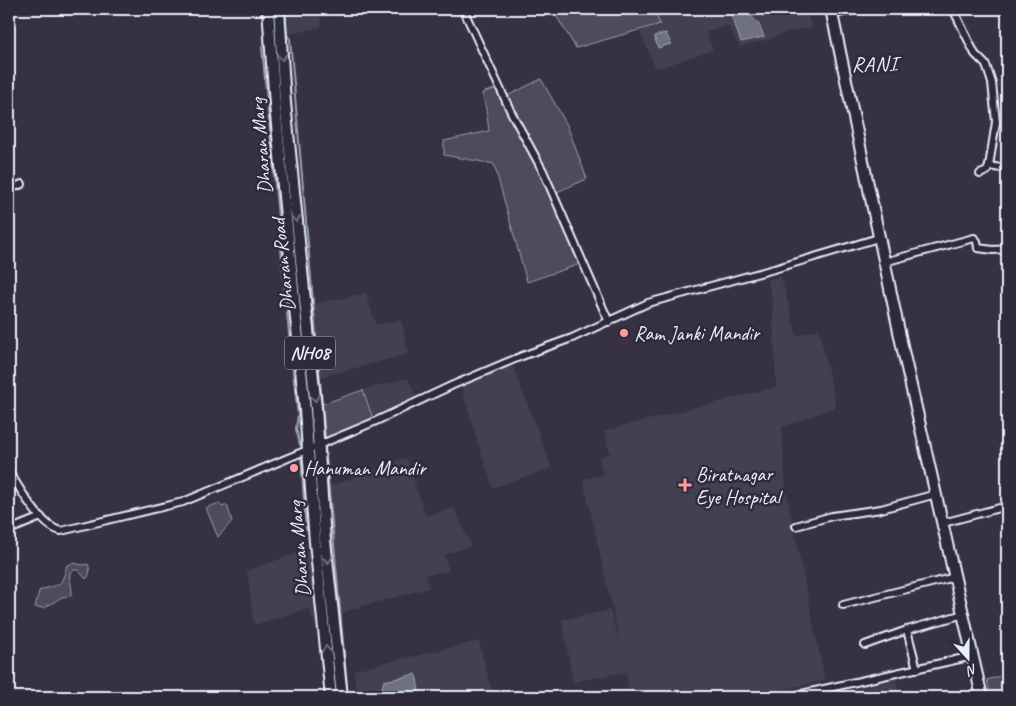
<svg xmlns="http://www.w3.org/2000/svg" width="1016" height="706" font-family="Caveat,sans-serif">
<rect width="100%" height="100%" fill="#363244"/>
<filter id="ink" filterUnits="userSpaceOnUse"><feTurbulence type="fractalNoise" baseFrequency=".02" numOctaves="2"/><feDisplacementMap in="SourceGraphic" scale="10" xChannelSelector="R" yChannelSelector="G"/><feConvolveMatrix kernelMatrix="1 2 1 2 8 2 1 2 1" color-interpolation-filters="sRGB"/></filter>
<g filter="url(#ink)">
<g fill="#433f51">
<polygon points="268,9 321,9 321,27 270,39"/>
<polygon points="653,9 806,9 812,28 785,32 773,38 740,47 728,26 706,32 713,50 656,69 639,30 660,24"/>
<polygon points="781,276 797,336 819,329 836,407 782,427 786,491 825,680 752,697 630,697 626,672 573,682 562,620 610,610 621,647 583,479 603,475 599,457 610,454 604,431 776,387 772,298 767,280"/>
<polygon points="366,293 376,325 401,320 409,354 302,382 295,308"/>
<polygon points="511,361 552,468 493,488 476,437 460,382"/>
<polygon points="408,378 418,401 374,422 363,390"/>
<polygon points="406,457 426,516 454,507 471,546 444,555 449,571 426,575 429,588 352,609 328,621 311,494"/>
<polygon points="304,551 312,555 323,624 315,627 310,608 254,625 247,570"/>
<polygon points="479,641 493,697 357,697 354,670"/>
<polygon points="896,679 900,697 827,697 872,685"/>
</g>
<g fill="#4d4b5c" stroke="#9a9eaa">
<polygon points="552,9 653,9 660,24 576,48"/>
<polygon points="541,79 567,125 587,179 552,194 583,263 527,282 494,164 444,155 444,141 489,131 486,109 482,93 501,87 505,97"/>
<polygon points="363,390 374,422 308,448 305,410"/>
<polygon points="219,503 222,507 227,505 232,521 218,537 206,508"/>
<path d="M74 563 82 565 88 564C90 570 91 574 86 579L78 570H74L70 572C68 580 74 588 71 596L62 597 44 608 35 607 39 591C60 582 60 591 67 565Z"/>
<polygon points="1007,674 1007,697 991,697 987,680"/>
</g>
<g fill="#70717f" stroke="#a0a4af">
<path d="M739 9C753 17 759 20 764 37L741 42 730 11Z"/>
<polygon points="666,33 671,44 658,48 654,36"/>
<polygon points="416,674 420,697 379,697 384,681"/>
</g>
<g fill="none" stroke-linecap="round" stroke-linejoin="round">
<g stroke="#a0a4af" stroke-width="2">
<polyline points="285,9 287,35 290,39 325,438"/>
<polyline points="262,47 291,354"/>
<polyline points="292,362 298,415 296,429 300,445"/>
<polyline points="325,447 348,697"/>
<polyline points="301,457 306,529"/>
</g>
<g stroke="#e8f1f8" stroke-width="10">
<g id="street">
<polyline points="463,9 511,112 543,171 609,322"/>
<polyline points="953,9 975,54 986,65 992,83 996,122 989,166 987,171 980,174"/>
<polyline points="832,14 862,9"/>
<polyline points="989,166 1007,169"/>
<polyline points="9,189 22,184"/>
<polyline points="884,262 974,238 977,241 978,248 993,250 1007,249"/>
<path d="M9 471C19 488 41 527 61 531L183 502 374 422 453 385 522 356 572 338 648 303 774 269 878 238"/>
<polyline points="943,523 1007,506"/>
<polyline points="796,526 832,516 881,509 936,494"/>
<polyline points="9,530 41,517"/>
<polyline points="843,605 955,577"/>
<polyline points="907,630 917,669"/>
<polyline points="865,645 907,630 964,614"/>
<polyline points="788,697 973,656"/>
</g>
</g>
<g stroke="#e8f1f8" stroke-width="14">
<g id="primary">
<polyline points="268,9 275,105 305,410 315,542 331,697"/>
<polyline points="279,9 285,103 316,408 325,540 342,697"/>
<polyline points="831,9 904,355 982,697"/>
</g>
</g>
<use href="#street" stroke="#2f2a3d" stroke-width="6"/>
<use href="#primary" stroke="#2f2a3d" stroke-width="10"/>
</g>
<defs><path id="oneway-chevron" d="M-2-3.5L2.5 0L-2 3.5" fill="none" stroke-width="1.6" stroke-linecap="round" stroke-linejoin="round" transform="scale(1.25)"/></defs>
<g stroke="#70707e">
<use href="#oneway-chevron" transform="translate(282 57) rotate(87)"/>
<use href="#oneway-chevron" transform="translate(296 219) rotate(84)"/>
<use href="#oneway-chevron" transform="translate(315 398) rotate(84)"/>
<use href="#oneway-chevron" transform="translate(328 560) rotate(84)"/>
<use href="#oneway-chevron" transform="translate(326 649) rotate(-96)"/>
</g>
</g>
<g fill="#ff9aa2" stroke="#2f2a3d" stroke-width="2">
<circle cx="624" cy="333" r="5"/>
<circle cx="294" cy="468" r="5"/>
<path d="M682.5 477.5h5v5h5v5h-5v5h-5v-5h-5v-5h5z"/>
</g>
<g text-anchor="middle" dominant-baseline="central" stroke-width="5" stroke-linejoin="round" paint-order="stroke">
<rect fill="#2f2a3d" stroke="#b0b5c0" stroke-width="1" x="285" y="336.5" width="50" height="33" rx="4"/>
<g font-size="19" font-weight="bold" fill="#e8f1f8">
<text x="310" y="353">NH08</text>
</g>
<g font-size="20" fill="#e8f1f8" stroke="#2f2a3d">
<text transform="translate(261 146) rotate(-95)">Dharan Marg</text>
<text transform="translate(283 265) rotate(-96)">Dharan Road</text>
<text transform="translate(299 549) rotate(-95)">Dharan Marg</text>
</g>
<g font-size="20" fill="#e8f1f8" stroke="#2f2a3d" text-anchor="start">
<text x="634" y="333">Ram Janki Mandir</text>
<text x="304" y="468">Hanuman Mandir</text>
<text x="696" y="474">Biratnagar<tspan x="696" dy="23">Eye Hospital</tspan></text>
</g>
<g font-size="21" letter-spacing="1" fill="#e8f1f8" stroke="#2f2a3d">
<text x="875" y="64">RANI</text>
</g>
</g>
<rect width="1016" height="706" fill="none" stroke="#2f2a3d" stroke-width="30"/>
<rect x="15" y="15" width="986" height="676" fill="none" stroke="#e8f1f8" stroke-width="2" filter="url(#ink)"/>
<g transform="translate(968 658) rotate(159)" stroke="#2f2a3d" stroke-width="4" paint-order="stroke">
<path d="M0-4L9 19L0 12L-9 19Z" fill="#e8f1f8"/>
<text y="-8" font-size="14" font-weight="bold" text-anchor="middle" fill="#e8f1f8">N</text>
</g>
</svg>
